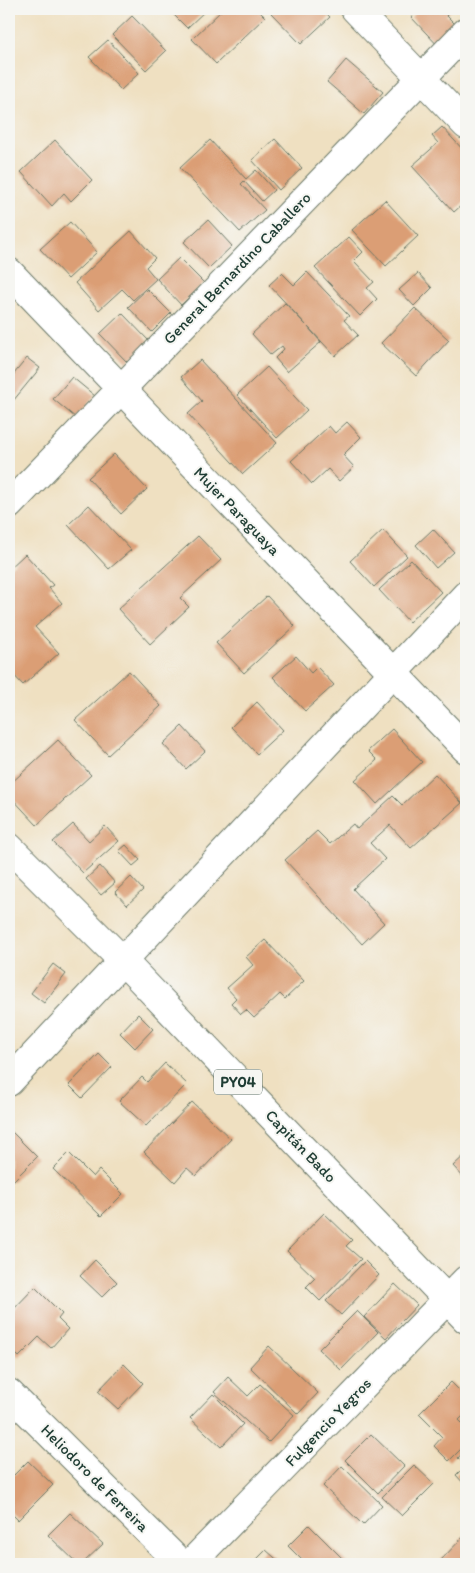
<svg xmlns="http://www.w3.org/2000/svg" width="475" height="1573" font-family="Itim,sans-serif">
<rect width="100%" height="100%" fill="#f6f6f2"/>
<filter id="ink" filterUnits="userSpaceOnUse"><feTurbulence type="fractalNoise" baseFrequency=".02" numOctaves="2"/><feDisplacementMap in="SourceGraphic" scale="10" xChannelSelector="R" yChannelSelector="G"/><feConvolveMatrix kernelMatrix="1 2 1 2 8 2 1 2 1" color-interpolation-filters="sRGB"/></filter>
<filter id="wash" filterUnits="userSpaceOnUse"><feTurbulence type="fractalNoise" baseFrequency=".0096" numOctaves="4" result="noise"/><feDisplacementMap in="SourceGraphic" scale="20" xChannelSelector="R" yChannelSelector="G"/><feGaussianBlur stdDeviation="1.12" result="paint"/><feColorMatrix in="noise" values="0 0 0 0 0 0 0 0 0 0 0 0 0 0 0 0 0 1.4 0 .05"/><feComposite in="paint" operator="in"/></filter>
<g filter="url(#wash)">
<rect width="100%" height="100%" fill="#efe0c1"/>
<g id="blocks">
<g fill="#db9e74">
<polygon points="168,9 207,9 187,28"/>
<polygon points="223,9 257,9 265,17 216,64 192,39"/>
<polygon points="276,9 322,9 330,17 301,44 271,13"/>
<polygon points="420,9 453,9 446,15 462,31 442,50 411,17"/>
<polygon points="132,16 166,51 146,70 112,35"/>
<polygon points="108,40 139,73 121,90 89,57"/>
<polygon points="346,60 383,92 364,114 327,82"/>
<polygon points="442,127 466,153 466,201 454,212 412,166 438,143 432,136"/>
<polygon points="275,139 302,168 279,190 252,160"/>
<polygon points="55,140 92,180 71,201 64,193 52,206 21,172"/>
<polygon points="210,140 246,179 256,170 274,190 262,201 244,181 241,184 265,210 240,232 180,168"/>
<polygon points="385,200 418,236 386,266 352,230"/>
<polygon points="208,220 232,246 209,268 184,242"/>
<polygon points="70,222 97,252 68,279 40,249"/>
<polygon points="131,231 155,258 146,267 156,279 133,300 122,289 99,310 75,283"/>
<polygon points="349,237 363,252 354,261 374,282 367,288 377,299 360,316 315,268"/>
<polygon points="179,258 204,283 181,305 157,279"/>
<polygon points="307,272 349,316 344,320 358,335 335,356 308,327 321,342 287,372 275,358 284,349 282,346 271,355 252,334 285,303 306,325 269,285 282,273 294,285"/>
<polygon points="418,273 432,288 414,306 399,290"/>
<polygon points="147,289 171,313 152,332 128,307"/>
<polygon points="415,308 449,340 416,376 381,343"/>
<polygon points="122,313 149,341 127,362 100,334"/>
<polygon points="27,358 40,368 13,401 9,398 9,380"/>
<polygon points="200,360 277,443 243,474 188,414 202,401 181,377"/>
<polygon points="267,367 307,410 277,438 237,395"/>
<polygon points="72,377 95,396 76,418 53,399"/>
<polygon points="347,422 361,437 343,455 354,467 339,481 328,469 312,484 291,461 329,426 335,433"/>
<polygon points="114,454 147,489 121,514 88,478"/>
<polygon points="89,505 131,550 109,569 68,525"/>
<polygon points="433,529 454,552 436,568 416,545"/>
<polygon points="383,530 407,556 374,587 350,561"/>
<polygon points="198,536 221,560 180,598 189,607 150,644 118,609"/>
<polygon points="25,554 53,585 49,588 62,603 35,627 59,653 23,685 9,670 9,569"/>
<polygon points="411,560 441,592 409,622 379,590"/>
<polygon points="267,596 295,626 244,673 216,643"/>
<polygon points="296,656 311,673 317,667 334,685 305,711 273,677"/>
<polygon points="129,671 161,706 108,755 75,720"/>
<polygon points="257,702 283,730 257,754 231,727"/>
<polygon points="182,726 205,751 186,769 163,744"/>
<polygon points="392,729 422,762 377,804 355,780 377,760 368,751"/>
<polygon points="58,740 91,775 37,825 9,795 9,785"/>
<polygon points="435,774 462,803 411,848 390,825 370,843 385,859 353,889 384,923 362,944 285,860 317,831 330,844 353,824 357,829 393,796 402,805"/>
<polygon points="73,824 89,841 105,826 119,841 83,873 53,842"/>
<polygon points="126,845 140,860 133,866 119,851"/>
<polygon points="100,866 115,883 101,895 86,879"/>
<polygon points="131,877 143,890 127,905 115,892"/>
<polygon points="265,940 304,981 285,999 280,994 254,1018 246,1010 241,1014 231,1003 236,998 227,988 253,965 246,957"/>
<polygon points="53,964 66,974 44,1003 31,993"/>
<polygon points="138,1014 153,1029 135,1048 120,1033"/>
<polygon points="99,1054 112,1067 82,1098 69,1085"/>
<polygon points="165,1063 187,1084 146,1126 119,1101 142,1077 147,1082"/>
<polygon points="192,1102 231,1139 196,1176 187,1168 175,1182 144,1152"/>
<polygon points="9,1129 37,1157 12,1182 9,1179"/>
<polygon points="69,1153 93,1177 99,1170 123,1194 101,1216 53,1169"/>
<polygon points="466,1154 466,1180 453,1166"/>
<polygon points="324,1213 352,1240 346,1246 361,1259 320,1301 306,1287 315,1278 287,1251"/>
<polygon points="95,1260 117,1282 102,1297 80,1276"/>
<polygon points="365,1261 379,1275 341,1315 326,1301"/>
<polygon points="395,1284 417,1305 386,1338 364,1317"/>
<polygon points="35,1287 62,1314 58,1319 68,1329 51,1348 39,1337 19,1357 9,1347 9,1314"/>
<polygon points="357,1311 378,1332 341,1370 319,1349"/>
<polygon points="269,1346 318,1393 298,1414 250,1367"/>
<polygon points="124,1364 143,1383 118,1409 98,1391"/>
<polygon points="228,1377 248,1396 260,1384 294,1415 269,1442 214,1392"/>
<polygon points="451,1382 466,1397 466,1413 459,1420 466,1427 466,1444 449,1461 434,1446 442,1437 419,1414"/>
<polygon points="213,1394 243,1424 221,1447 190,1418"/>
<polygon points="371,1434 404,1466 378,1493 345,1460"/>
<polygon points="466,1449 466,1486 456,1475 466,1465 458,1458"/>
<polygon points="28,1461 53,1485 18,1520 9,1511 9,1470 14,1475"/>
<polygon points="414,1465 434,1484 402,1516 382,1497"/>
<polygon points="342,1466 382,1505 363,1525 323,1486"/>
<polygon points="70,1513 103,1544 82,1564 78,1564 48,1535"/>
<polygon points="309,1525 348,1564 306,1564 288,1546"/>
<polygon points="466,1534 466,1564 441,1564 439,1562"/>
<polygon points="266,1550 282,1564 252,1564"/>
</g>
</g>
</g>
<g filter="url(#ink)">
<use href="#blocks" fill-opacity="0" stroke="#687665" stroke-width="1"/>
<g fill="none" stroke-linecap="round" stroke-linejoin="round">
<g stroke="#687665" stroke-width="30">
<g id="minor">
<polyline points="355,9 466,125"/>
<polyline points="9,272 466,749"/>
<polyline points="9,505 466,32"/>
<polyline points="9,1082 466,595"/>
<polyline points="9,1393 181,1564"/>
<polyline points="190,1564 466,1280"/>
</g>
</g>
<g stroke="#687665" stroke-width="30">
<polyline id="primary" points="9,847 122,960 466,1319"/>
</g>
<use href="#minor" stroke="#fff" stroke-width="28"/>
<use href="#primary" stroke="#fff" stroke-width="28"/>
</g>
</g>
<g text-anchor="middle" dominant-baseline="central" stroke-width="4" stroke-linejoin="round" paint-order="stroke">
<rect fill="#f6f6f2" stroke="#60746d" stroke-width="1" x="214" y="1069.5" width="48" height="25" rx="4"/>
<g font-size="15" font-weight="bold" fill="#1f3d34">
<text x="238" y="1082">PY04</text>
</g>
<g font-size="16" fill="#1f3d34" stroke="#f6f6f2">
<text transform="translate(237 268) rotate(-46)">General Bernardino Caballero</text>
<text transform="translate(237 511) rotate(46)">Mujer Paraguaya</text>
<text transform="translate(301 1146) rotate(46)">Capitán Bado</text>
<text transform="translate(328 1422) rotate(-46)">Fulgencio Yegros</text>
<text transform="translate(95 1478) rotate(45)">Heliodoro de Ferreira</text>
</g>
</g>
<rect width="475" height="1573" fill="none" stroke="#f6f6f2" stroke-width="30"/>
</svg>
